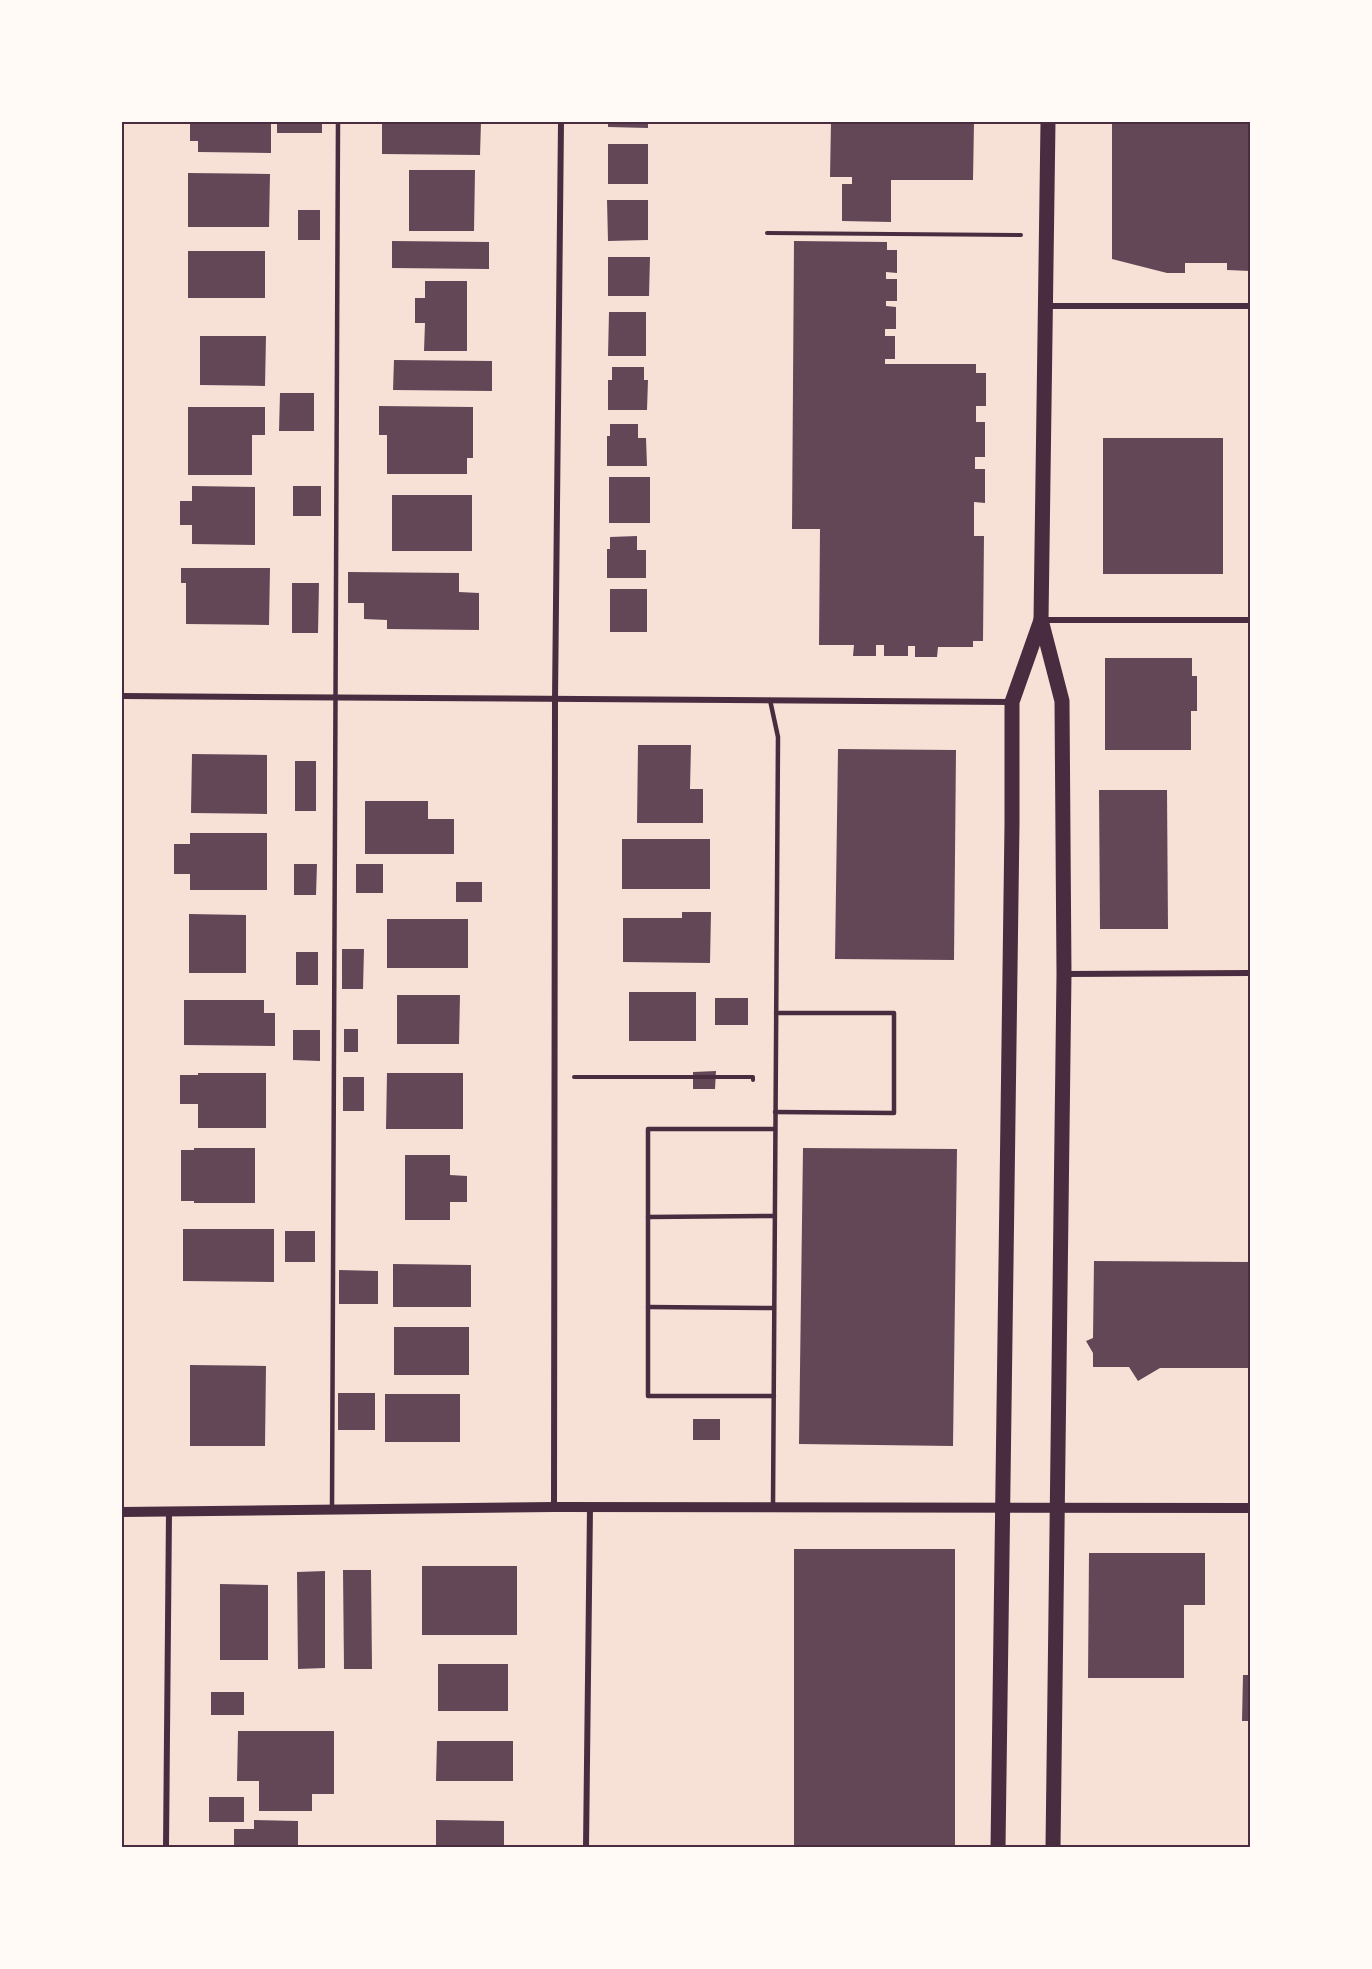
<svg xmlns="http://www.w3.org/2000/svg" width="1372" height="1969" font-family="Manrope,sans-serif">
<rect width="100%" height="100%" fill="#f7e1d7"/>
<g fill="#644757">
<polygon points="190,122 271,122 271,153 198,152 198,141 190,141"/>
<rect x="277" y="122" width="45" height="11"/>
<polygon points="382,122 481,122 480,155 382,154"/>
<polygon points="608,122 648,122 648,128 608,127"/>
<polygon points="831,122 974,122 973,180 891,180 891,222 842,221 842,184 852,184 852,177 830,177"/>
<polygon points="1112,122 1250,122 1250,271 1227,270 1227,263 1185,263 1185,273 1167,273 1112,259"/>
<rect x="608" y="144" width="40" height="40"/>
<polygon points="409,170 475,170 474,231 409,231"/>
<polygon points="188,173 270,174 269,227 188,227"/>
<polygon points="607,200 648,200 648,240 608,241"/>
<rect x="298" y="210" width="22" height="30"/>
<polygon points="392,241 489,242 489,269 392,268"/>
<polygon points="794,241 887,242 887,250 897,250 897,273 886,272 886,279 897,279 897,301 886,301 886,306 896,307 896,329 885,329 885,336 895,336 895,359 885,359 885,364 976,364 976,373 986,373 986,406 976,406 976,422 985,422 985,457 975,457 975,469 985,469 985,503 974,502 974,536 984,536 983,641 973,641 973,647 938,647 937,657 915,657 915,646 908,646 908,656 884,656 884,645 876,645 876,656 853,656 854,645 819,645 820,529 792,529"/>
<rect x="188" y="251" width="77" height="47"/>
<polygon points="608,257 650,257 649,296 608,296"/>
<polygon points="425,281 467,281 467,351 424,351 425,323 415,323 415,298 425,298"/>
<polygon points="609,312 646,312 646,356 608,356"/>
<polygon points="200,336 266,336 265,386 200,385"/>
<polygon points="394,360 492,361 492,391 393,390"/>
<polygon points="612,367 644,367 644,380 648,380 647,410 608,410 608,380 612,380"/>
<polygon points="280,393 314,393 314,431 279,431"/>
<polygon points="379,406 473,407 473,458 467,458 467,474 387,474 387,435 379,435"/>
<polygon points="188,407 265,407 265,435 252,435 252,475 188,475"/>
<polygon points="610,424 638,424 638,438 646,438 647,466 607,466 607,436 610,436"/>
<rect x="1103" y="438" width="120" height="136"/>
<rect x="609" y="477" width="41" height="46"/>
<polygon points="192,486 255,487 255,545 192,544 192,525 180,525 180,501 192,501"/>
<rect x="293" y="486" width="28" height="30"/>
<rect x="392" y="495" width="80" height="56"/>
<polygon points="637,536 637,550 646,550 646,578 607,578 607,549 610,549 610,537"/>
<polygon points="181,568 270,568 269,625 186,624 186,583 181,583"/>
<polygon points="348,572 459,573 459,592 479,593 479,630 387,629 387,620 364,619 364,603 348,603"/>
<polygon points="292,583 319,583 318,633 292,633"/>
<rect x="610" y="589" width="37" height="43"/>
<polygon points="1105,658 1192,658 1192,676 1197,676 1197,711 1191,711 1191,750 1105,750"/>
<polygon points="638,745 691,745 690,789 703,789 703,823 637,823"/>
<polygon points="838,749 956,750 954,960 835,959"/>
<polygon points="192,754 267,755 267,814 191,813"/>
<rect x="295" y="761" width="21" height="50"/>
<polygon points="1099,790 1167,790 1168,929 1100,929"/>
<polygon points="365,801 428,801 428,819 454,819 454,854 365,854"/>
<polygon points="190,833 267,833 267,890 190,890 190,874 174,874 174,844 190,844"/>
<rect x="622" y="839" width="88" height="50"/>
<polygon points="294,864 317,864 316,895 294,895"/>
<rect x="356" y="864" width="27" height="29"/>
<rect x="456" y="882" width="26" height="20"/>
<polygon points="682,912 711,912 710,963 623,962 623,918 682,918"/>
<polygon points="189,914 246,915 246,973 189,973"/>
<rect x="387" y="919" width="81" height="49"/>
<polygon points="342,949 364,949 363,989 342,989"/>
<rect x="296" y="952" width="22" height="33"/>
<rect x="629" y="992" width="67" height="49"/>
<polygon points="397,995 460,995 459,1044 397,1044"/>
<rect x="715" y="998" width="33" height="27"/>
<polygon points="184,1000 264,1000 264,1013 275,1013 275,1046 184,1045"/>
<rect x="344" y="1029" width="14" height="23"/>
<polygon points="293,1030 320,1030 320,1061 293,1060"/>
<polygon points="716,1071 715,1089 693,1089 693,1072"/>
<polygon points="198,1073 266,1073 266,1128 198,1128 198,1104 180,1104 180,1075 198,1075"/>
<polygon points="387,1073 463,1073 463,1129 386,1129"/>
<rect x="343" y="1077" width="21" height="34"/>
<polygon points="194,1148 255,1148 255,1203 194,1203 194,1201 181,1201 181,1150 194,1150"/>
<polygon points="803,1148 957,1149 953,1446 799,1444"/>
<polygon points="405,1155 450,1155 450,1175 467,1176 467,1202 450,1202 450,1220 405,1220"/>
<polygon points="183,1229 274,1229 274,1282 183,1281"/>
<rect x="285" y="1231" width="30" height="31"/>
<polygon points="1094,1261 1250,1262 1250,1368 1160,1368 1138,1381 1129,1367 1093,1367 1093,1353 1086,1341 1093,1338"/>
<polygon points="393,1264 471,1265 471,1307 393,1307"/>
<polygon points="339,1270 378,1271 378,1304 339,1304"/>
<rect x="394" y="1327" width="75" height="48"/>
<polygon points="190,1365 266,1366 265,1446 190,1446"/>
<rect x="338" y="1393" width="37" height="37"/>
<rect x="385" y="1394" width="75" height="48"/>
<rect x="693" y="1419" width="27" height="21"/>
<rect x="794" y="1549" width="161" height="299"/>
<polygon points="1089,1553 1205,1553 1205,1605 1184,1605 1184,1678 1088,1678"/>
<rect x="422" y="1566" width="95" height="69"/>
<polygon points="343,1570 371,1570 372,1669 344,1669"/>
<polygon points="325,1571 325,1668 298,1669 297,1572"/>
<polygon points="220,1584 268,1585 268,1660 220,1660"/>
<rect x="438" y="1664" width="70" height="47"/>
<polygon points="1243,1675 1250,1675 1250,1721 1242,1721"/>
<rect x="211" y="1692" width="33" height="23"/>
<polygon points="238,1731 334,1731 334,1794 312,1794 312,1811 259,1811 259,1781 237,1781"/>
<polygon points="437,1741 513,1741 513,1781 436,1781"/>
<rect x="209" y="1797" width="35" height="25"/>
<polygon points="254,1820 298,1821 298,1848 234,1848 234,1829 254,1829"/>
<polygon points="436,1820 504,1821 504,1848 436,1848"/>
</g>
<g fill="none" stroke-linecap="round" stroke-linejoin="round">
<g stroke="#4a2c40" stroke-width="4">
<polyline points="767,233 1021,235"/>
<polyline points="574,1077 753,1077 753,1080"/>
</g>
<g stroke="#4a2c40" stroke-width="4.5">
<polyline points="770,700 778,737 773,1507"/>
<polyline points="775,1112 894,1113 894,1013 776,1013"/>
<polyline points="648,1217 775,1216"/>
<polyline points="648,1307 774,1308"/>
<polyline points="774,1396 648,1396 648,1129 775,1129"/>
<polyline points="332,1510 338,122"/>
</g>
<g stroke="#4a2c40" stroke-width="6">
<polyline points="1046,306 1250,306"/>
<polyline points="1042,620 1250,620"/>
<polyline points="122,696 1012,702"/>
<polyline points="1065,974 1250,973"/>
<polyline points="554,1507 555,699 561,122"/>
<polyline points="166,1848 169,1512"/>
<polyline points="586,1848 590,1507"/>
</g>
<polyline stroke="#4a2c40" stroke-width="10" points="122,1512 554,1507 1250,1508"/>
<g stroke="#4a2c40" stroke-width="15">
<polyline points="1048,122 1041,620 1062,701 1064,974 1053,1848"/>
<polyline points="998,1848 1012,824 1012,702 1041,620"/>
</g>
</g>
<rect width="1372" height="1969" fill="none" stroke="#fffaf5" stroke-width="246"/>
<rect x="123" y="123" width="1126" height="1723" fill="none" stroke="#4a2c40" stroke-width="2"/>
</svg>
